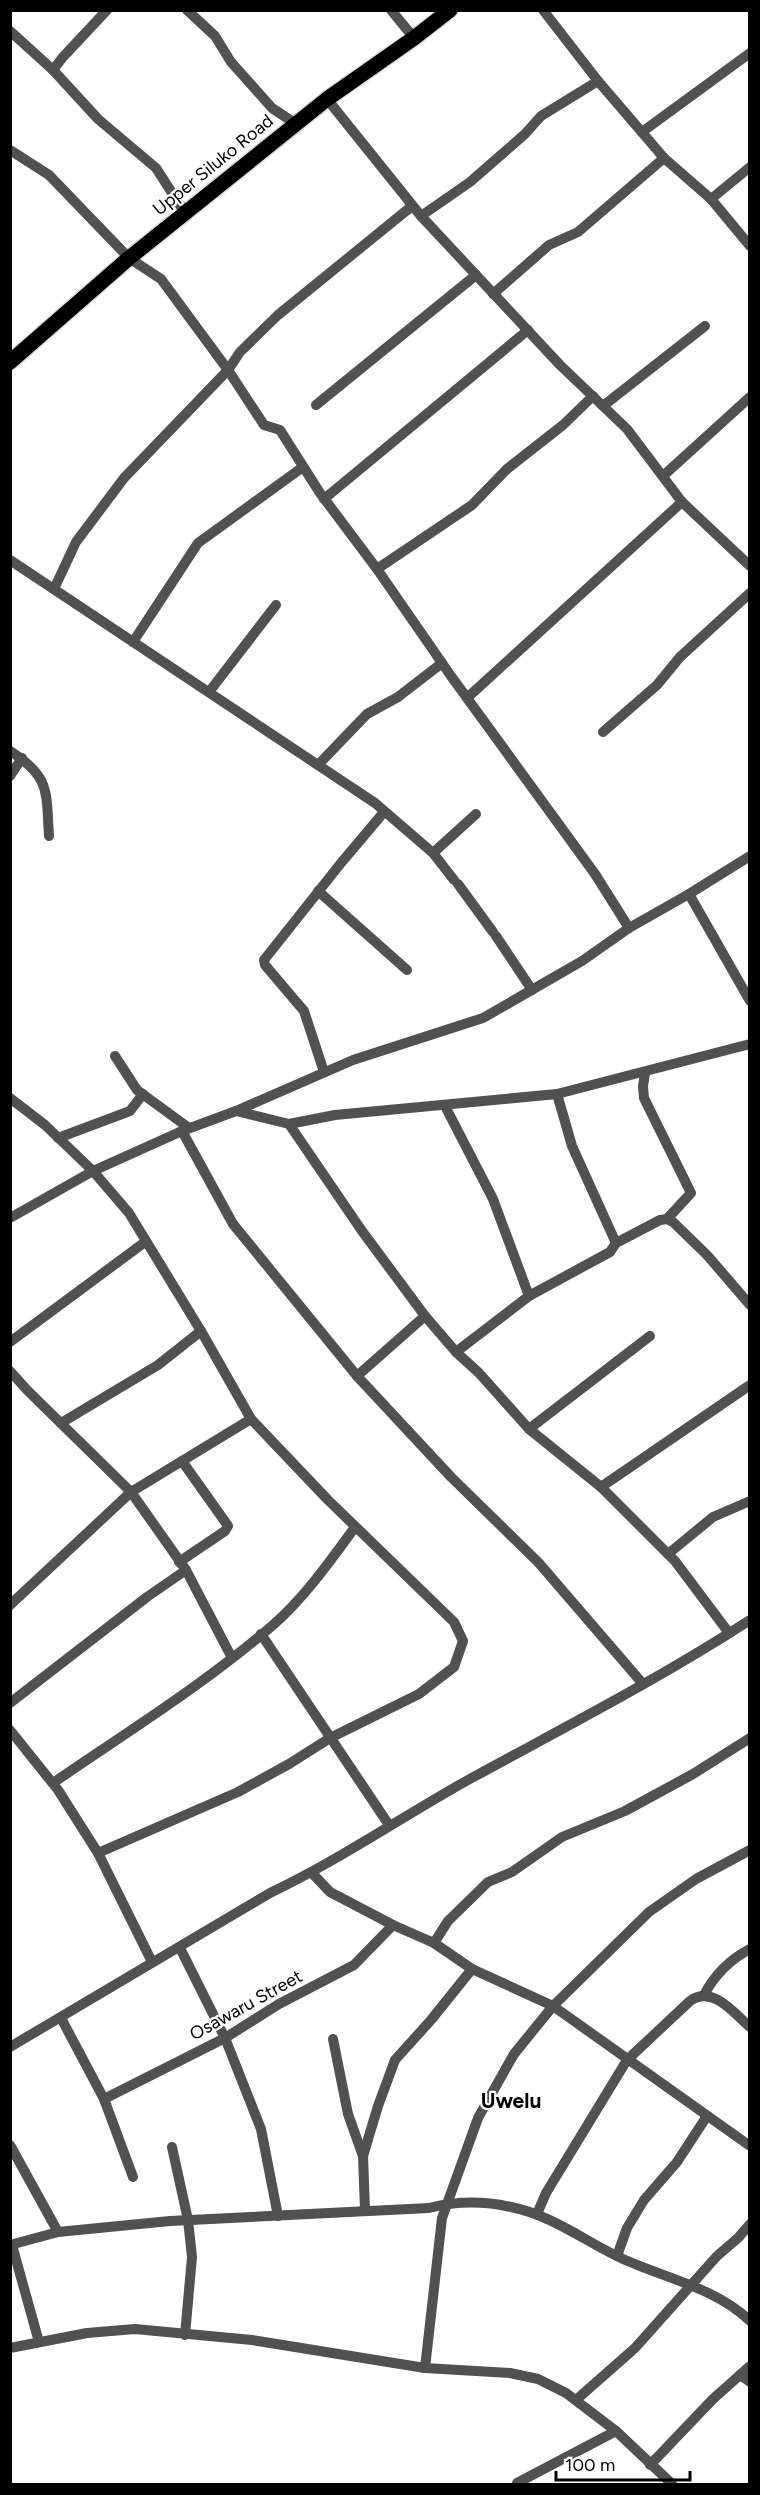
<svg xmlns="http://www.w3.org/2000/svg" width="760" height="2495" font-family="Figtree,sans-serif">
<rect width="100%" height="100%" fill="#fff"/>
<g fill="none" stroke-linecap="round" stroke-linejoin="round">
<g stroke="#dbdbdb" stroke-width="18">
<polyline id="primary" points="10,362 129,258 327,99 414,38 450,10"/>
</g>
<g stroke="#515151" stroke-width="10">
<polyline points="187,10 215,36 231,62 272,108 296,124"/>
<polyline points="391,10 414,38"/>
<polyline points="543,10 598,81 664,158 711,199 750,246"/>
<polyline points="10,31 53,70 98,119 156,168 185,213"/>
<polyline points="53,70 63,57 107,10"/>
<polyline points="327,99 421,216 560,365 627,429 682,502 750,566"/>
<polyline points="642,132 750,53"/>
<polyline points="10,150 49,175 129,258 161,279 228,370 264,425 280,430 320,493 377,569 451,676 595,874 629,928"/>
<polyline points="711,199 750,167"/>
<polyline points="421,216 470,182 525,134 541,116 598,81"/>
<polyline points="493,294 549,245 578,232 664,158"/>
<polyline points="316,405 476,275"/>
<polyline points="603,406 705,326"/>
<polyline points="663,476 750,397"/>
<polyline points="324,499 528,330"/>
<polyline points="10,560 375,803 433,853 454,880"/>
<polyline points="377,569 472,505 507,469 563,425 593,396"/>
<polyline points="54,589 76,542 124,478 228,370 240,352 278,315 412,206"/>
<polyline points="133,642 198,543 303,467"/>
<polyline points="209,692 276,605"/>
<polyline points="467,698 682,502"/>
<polyline points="603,732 657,685 680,657 750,593"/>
<path d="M10 751C51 777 46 792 49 836"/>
<polyline points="318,765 367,714 398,697 442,663"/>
<polyline points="10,776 22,758"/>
<polyline points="433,853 476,814"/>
<polyline points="458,884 493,932"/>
<polyline points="318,891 407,970"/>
<polyline points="689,894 750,1001"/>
<polyline points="496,936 532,990"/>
<polyline points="115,1056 137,1090 189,1128"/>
<polyline points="324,1072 304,1011 265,965 264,960 341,863 384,812"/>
<polyline points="645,1073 643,1086 644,1098 691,1193 667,1219"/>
<polyline points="557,1094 572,1146 616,1243"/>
<polyline points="10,1098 45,1125 93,1171 129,1213 201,1331 251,1419 328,1500 454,1622 463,1641 454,1667 419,1694 330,1738 289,1764 238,1792 98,1853"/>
<polyline points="445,1106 493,1199 529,1296"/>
<polyline points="236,1111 289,1124 335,1115 557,1094 750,1044"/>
<polyline points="289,1124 362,1231 425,1316 456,1352 479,1373 529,1429 601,1487 675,1561 729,1633"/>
<polyline points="182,1131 233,1224 357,1376 451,1477 538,1562 643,1684"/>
<polyline points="58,1138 130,1111 143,1094"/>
<polyline points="10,1218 93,1171 182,1131 236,1111 353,1060 483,1018 582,961 629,928 689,894 750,856"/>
<polyline points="10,1342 145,1242"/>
<polyline points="456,1352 529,1296 610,1252 616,1243 660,1220 667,1219 673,1222 707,1255 750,1305"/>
<polyline points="10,1371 27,1390 131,1492 186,1570 232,1658"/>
<polyline points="357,1376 425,1316"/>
<polyline points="61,1423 158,1365 201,1331"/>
<polyline points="529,1429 650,1336"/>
<polyline points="601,1487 750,1385"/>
<polyline points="668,1554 713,1517 750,1501"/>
<polyline points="179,1562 225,1531 228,1526 182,1461"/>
<polyline points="10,1605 131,1492 251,1419"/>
<polyline points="261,1634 389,1825"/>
<polyline points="10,1703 147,1597 186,1570"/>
<polyline points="10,1730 58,1790 98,1853 152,1962"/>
<path d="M53 1783C127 1732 205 1684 273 1625 304 1598 331 1560 355 1527"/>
<polyline points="312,1873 330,1892 393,1925 434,1943 472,1969 553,2006 750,2146"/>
<polyline points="434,1943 448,1921 488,1882 512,1872 562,1837 625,1811 693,1774 750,1738"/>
<polyline points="180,1948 225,2038 261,2129 278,2216"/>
<path d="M704 1995C715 1974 729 1960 750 1949"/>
<polyline points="61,2018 104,2099 133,2177"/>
<polyline points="333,2039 348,2114 363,2156"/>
<path d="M10 2047 270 1893C339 1860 402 1817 468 1780 563 1728 659 1679 750 1620"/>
<polyline points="104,2099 225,2038 279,2004 354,1965 393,1925"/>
<polyline points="10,2145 58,2232"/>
<polyline points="172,2147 188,2220 192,2257 185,2335"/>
<polyline points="365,2210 363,2156 378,2106 395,2060 431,2020 472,1969"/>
<path d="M537 2214 546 2193 627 2060 690 2001C712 1985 733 2012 750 2027"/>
<path d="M10 2245 58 2232 170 2221 429 2208C456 2201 484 2201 511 2207 552 2215 586 2242 623 2259 665 2278 716 2288 750 2321"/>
<polyline points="12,2245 39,2342"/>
<polyline points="617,2256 627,2228 644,2200 677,2162 707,2116"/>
<polyline points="10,2348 87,2333 135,2329 252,2340 425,2368 510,2373 538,2379 566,2393 616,2431 672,2484"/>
<polyline points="425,2368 442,2218 478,2118 514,2054 553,2006 649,1912 696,1879 750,1850"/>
<polyline points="740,2375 750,2382"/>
<polyline points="576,2400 635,2348 717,2256 738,2238 750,2224"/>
<polyline points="650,2465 713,2399 750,2366"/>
<polyline points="517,2483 616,2431"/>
</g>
<use href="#primary" stroke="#000" stroke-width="15"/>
</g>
<g text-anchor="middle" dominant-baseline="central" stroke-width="4.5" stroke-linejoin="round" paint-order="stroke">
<g font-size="18" fill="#000" stroke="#fff">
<text transform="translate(213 165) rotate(-39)">Upper Siluko Road</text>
<text transform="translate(246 2005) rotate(-29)">Osawaru Street</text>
</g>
<g font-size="21" font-weight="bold" fill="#000" stroke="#fff">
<text x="511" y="2100">Uwelu</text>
</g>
</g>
<rect width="760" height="2495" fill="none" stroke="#000000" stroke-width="24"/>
<path d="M556 2471v9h134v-9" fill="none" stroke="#000000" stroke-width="3"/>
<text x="565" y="2471" font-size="18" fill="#000000" stroke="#ffffff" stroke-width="4.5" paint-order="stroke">100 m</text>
</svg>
